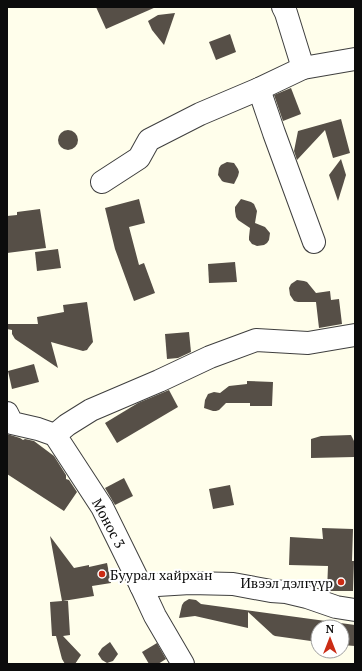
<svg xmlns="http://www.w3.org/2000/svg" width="362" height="671" font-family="'PT Serif',serif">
<rect width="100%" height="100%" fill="#fffeeb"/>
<g fill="#564f47">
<polygon points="96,7 156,7 106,29"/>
<polygon points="175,13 164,45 152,30 148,21 158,15"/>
<polygon points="230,34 236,52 216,60 209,42"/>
<polygon points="291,88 301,114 283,121 274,95"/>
<polygon points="341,119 350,153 333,158 325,130 297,160 294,151 298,131"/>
<circle cx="68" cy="140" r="10"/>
<polygon points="341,159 346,175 338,201 329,175"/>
<polygon points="227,162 234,163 238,169 239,172 238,176 234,184 224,182 222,181 218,175 219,168 221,165"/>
<polygon points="139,199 145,223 129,227 139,265 144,263 155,293 134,301 115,249 105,208"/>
<polygon points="241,199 251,202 254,204 257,211 255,223 265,227 270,233 269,240 267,243 264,245 257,246 252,244 249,240 249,237 250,228 238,220 236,217 235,211 235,207"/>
<polygon points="40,209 46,248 7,253 7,216 17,215 17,212"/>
<polygon points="58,249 61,268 37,271 35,252"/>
<polygon points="235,262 237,282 209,283 208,264"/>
<polygon points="297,280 304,281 307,282 316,293 330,291 331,300 339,299 342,324 319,328 316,302 298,302 294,301 290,295 289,288 291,284"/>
<polygon points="87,302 93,342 89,347 87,350 83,351 51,342 58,368 15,339 12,334 12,330 7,329 7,324 38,324 37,317 64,312 63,305"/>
<polygon points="189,332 191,352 178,358 167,359 165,334"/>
<polygon points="34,364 39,382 12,389 8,371"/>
<polygon points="247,381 273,382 272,406 250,406 250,403 226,403 219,410 216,411 213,411 204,408 205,400 208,394 214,392 220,393 229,386 247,384"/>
<polygon points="169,390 178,407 117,443 105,423 138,403"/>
<polygon points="7,434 20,438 23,440 25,439 34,441 54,456 66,475 66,479 69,480 77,492 64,511 7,474"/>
<polygon points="351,435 354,441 354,457 311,458 311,439 321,436"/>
<polygon points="124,478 133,496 115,505 105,488"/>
<polygon points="230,485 234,505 213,509 209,489"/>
<polygon points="322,528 353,529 352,561 354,561 353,591 327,591 328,566 289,565 290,537 323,539"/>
<polygon points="50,536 74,568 89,565 89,567 107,563 111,583 92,586 94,596 63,601 68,601 70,635 63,636 81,655 75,664 65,664 62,659 56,636 52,636 50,602 62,601"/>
<polygon points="189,599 196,600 201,604 355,625 355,646 342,645 342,627 318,627 318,642 275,636 273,635 248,612 248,628 195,616 179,618 182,605 184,602"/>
<polygon points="110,642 118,654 113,661 107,663 102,660 98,654 102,648"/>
<polygon points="157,643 166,659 158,664 149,664 142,652"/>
</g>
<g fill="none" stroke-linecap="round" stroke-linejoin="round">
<g stroke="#3f3f3f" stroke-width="24">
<g id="minor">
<polyline points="283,7 286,13 303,68"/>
<polyline points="259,89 274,133 314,242"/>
<polyline points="102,182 139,158 149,140 200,114 259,89 303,68 355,59"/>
<polyline points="7,413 12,423 38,429 55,435 102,507 141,586 155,616 183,664"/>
<polyline points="55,435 67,425 91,410 159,381 210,357 256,340 308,343 355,335"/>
<polyline points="141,586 190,583 233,584 271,591 286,592 307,597 336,607 355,610"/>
</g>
</g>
<use href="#minor" stroke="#fff" stroke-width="22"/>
</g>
<g fill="#cb2c15" stroke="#fff" stroke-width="1.5">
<circle cx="102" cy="574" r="4"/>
<circle cx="341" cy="582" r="4"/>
</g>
<g text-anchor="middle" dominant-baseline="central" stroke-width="4" stroke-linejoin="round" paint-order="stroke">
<g font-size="14" fill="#0c0c0c" stroke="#fff">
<text transform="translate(109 523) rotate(62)">Монос 3</text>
</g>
<g font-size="14" fill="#0c0c0c" stroke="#fff" text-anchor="start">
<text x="110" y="574">Буурал хайрхан</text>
<text x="333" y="582" text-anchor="end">Ивээл дэлгүүр</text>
</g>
</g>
<rect width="362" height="671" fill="none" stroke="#0c0c0c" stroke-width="16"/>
<g transform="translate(330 639)"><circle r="19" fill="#ffffff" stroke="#9e9e9e"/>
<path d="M0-3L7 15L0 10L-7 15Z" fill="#cb2c15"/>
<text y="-6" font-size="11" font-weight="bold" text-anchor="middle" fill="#0c0c0c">N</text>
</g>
</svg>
